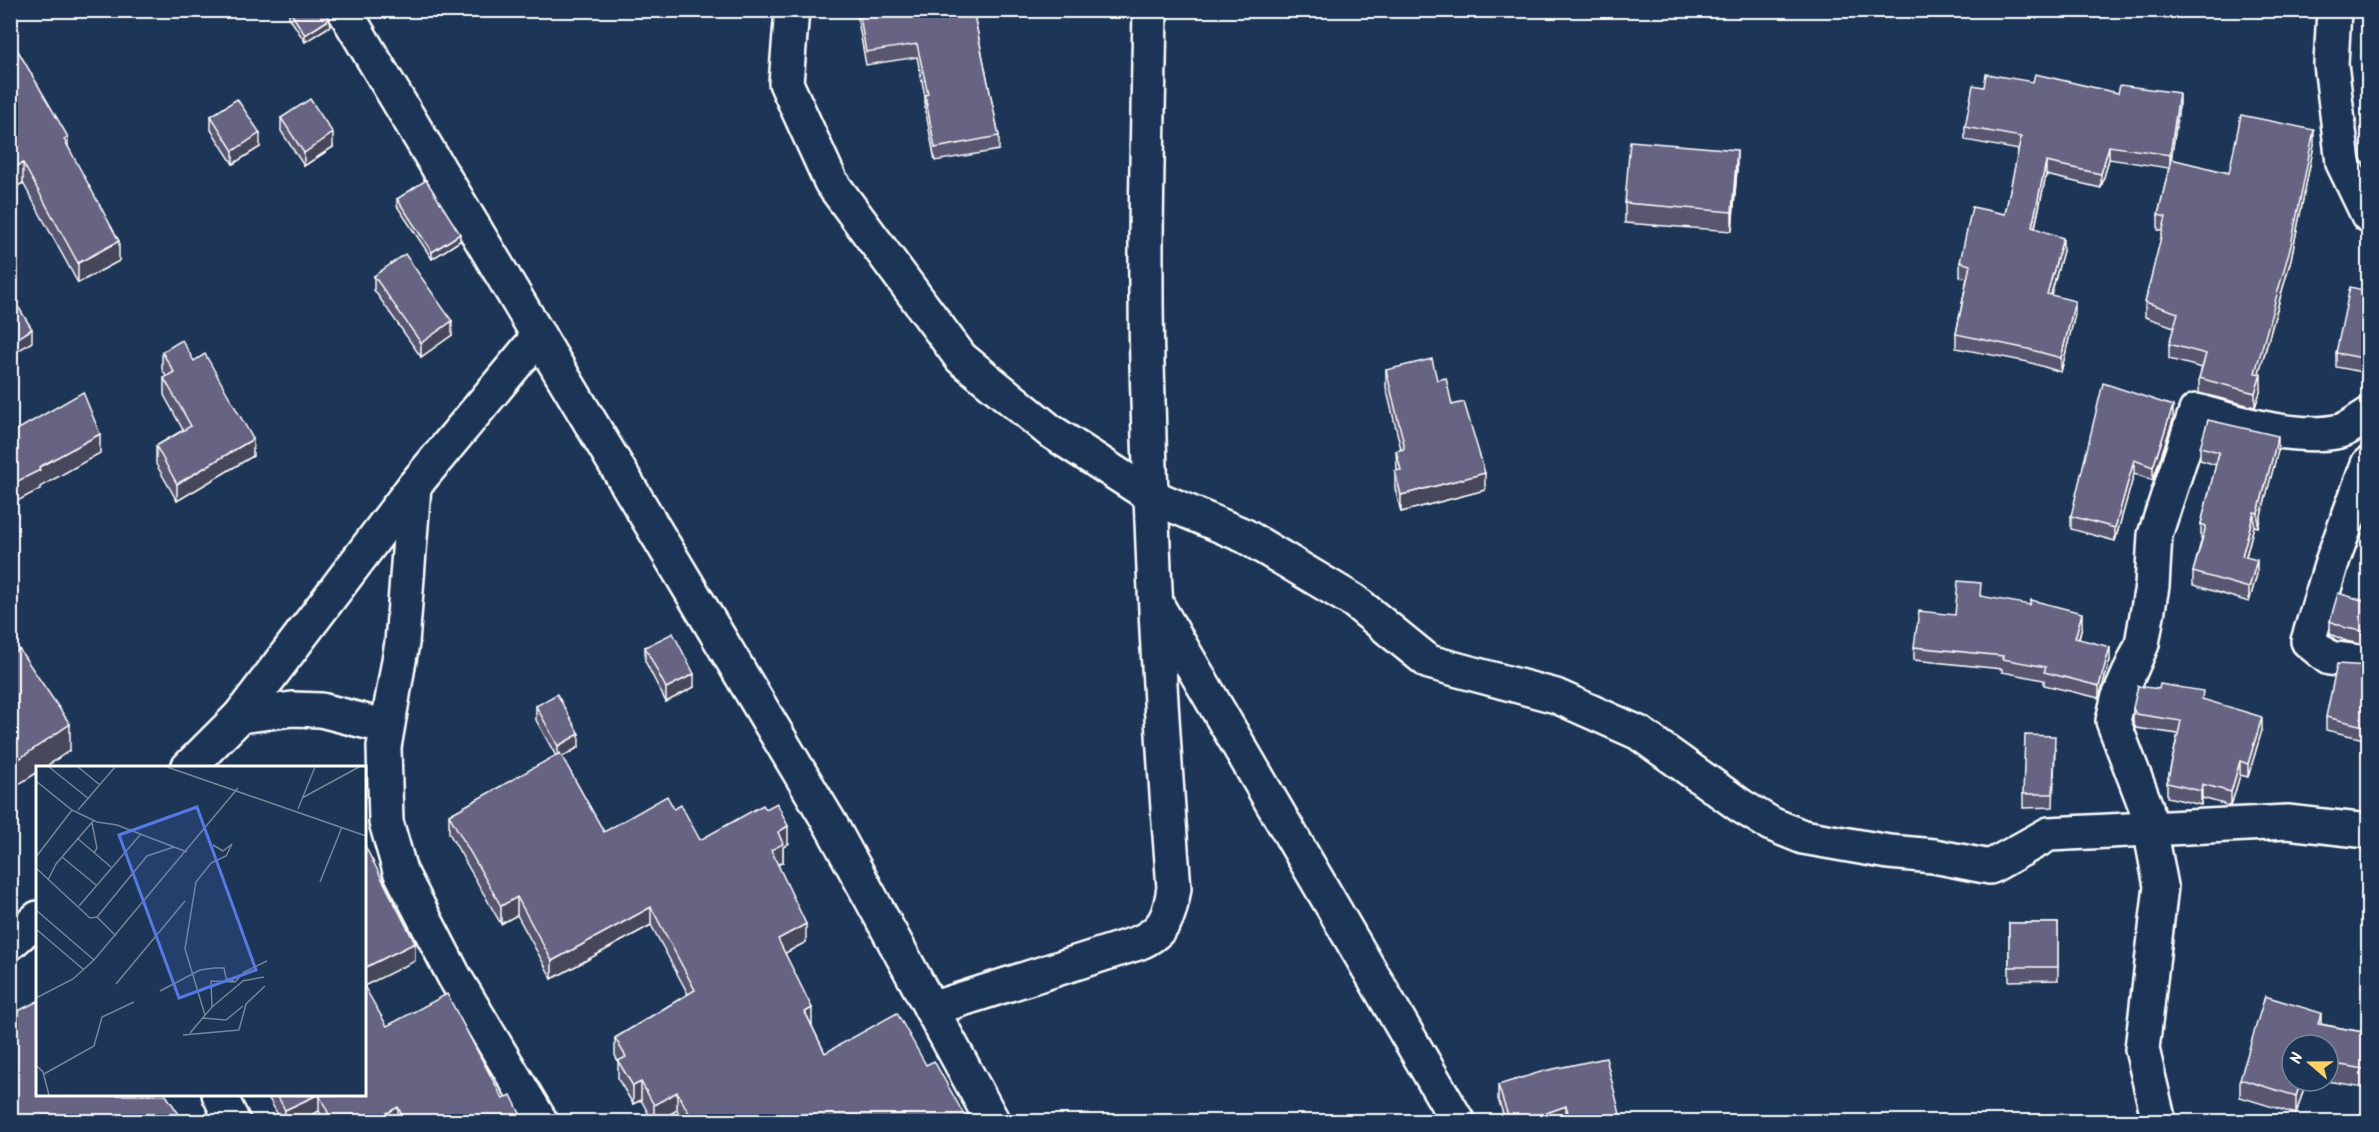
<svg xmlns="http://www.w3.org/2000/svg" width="2379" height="1132" font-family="Kalam,sans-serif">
<rect width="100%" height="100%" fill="#1d3557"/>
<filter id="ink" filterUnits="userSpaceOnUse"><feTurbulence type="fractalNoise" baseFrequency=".0167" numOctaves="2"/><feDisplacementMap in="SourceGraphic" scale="12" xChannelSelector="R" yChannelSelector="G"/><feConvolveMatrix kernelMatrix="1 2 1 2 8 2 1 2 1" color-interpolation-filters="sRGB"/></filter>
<g filter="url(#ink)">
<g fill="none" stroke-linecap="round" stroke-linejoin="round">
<g stroke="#fff" stroke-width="38">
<g id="minor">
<polyline points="344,10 831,825 993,1122"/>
<polyline points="792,10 786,83 831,182 961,358 1049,430 1151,496 1245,536 1354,601 1429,662 1556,696 1639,733 1741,806 1771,824 1803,837 1889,852 1934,856 1990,867 2049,834 2287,822 2368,831"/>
<polyline points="2334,10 2331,64 2343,163 2368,215"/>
<polyline points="2368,464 2333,559 2308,641 2329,658 2368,663"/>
<polyline points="414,486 402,643 384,747 386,822 400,871 454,976 541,1122"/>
<polyline points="1158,607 1458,1122"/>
<polyline points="240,716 292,709 321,710 387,727"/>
<polyline points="188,768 240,716 414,486 539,336"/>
<polyline points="10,943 38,918"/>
<path d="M931 1009 1138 943C1165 932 1170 915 1174 888 1160 713 1151 539 1147 363 1144 246 1148 128 1150 10"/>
<polyline points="219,1094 233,1122"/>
<path d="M2159 1122 2142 1049 2161 886 2146 807 2113 721 2118 699 2142 644 2152 586 2155 535 2196 411C2236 422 2298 441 2340 431 2349 429 2360 420 2368 415"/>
</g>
</g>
<use href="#minor" stroke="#1d3557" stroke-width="33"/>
</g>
<g fill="#585671" stroke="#fff" stroke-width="1.5">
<polygon points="289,10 330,26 305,42 289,17"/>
<polygon points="856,10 973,10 999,136 999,150 935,161 925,108 925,96 917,57 866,65"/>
<polygon points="10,37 68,146 119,261 78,283 23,183 10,190"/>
<polygon points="2033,82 2179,106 2171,160 2229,173 2314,145 2291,259 2259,374 2261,389 2255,407 2199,393 2199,378 2202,368 2169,359 2169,344 2174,327 2145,317 2145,302 2163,231 2158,230 2158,215 2169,168 2109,159 2101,188 2046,175 2035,228 2063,251 2051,295 2075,314 2061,372 2028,362 1956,348 1956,334 1967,278 1960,276 1960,262 2005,214 2019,150 1965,140 1965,127 1984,87"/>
<polygon points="211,116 260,147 233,164 211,130"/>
<polygon points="281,118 333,147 304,166 281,131"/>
<polygon points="1737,169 1732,231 1625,223 1625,203"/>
<polygon points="397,199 460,241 432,259 397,206"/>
<polygon points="374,276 452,335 421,357 374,290"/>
<polygon points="2368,291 2368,373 2336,367 2336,353"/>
<polygon points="162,352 194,361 253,456 177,501 156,464 156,446 183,430 164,395 164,378 166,376 162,369"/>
<polygon points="1386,370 1437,380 1452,405 1485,490 1401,512 1395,489 1395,471 1397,471 1396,451 1401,449 1386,387"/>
<polygon points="2173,420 2153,480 2134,474 2115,541 2071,529 2071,516"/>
<polygon points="2200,447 2278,450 2258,527 2254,526 2246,557 2257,574 2249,602 2193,585 2193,572 2202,538 2201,538 2201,524 2216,465 2200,460"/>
<polygon points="1981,596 2082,626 2079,639 2110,660 2099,698 2044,685 2044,680 2002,672 2002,669 1914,660 1914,647 1955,615"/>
<polygon points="2368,602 2368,646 2346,641 2330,634 2330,621"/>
<polygon points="645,647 694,687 666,702 645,661"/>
<polygon points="2368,666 2368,740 2326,730 2326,717"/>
<polygon points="2203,700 2262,730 2248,777 2240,775 2231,806 2202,798 2201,805 2167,797 2167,783 2178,734 2136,728 2133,722 2133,708"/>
<polygon points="536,706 579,747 562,757 604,832 674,809 700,840 788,844 783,847 783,862 778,865 806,942 785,953 812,1026 825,1053 926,1065 968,1122 684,1122 677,1110 657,1122 653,1122 641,1100 633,1104 618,1079 618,1062 615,1055 615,1038 688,994 651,925 552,979 517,915 501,924 449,833 449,815 556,756 536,720"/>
<polygon points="2055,750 2053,807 2023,808 2023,794"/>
<polygon points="2009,923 2058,923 2058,980 2009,981"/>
<polygon points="2321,1024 2368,1033 2368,1063 2364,1087 2326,1081 2328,1081 2328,1045 2292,1045 2292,1081 2306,1081 2296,1114 2240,1097 2240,1079"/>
<polygon points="387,1026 503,1099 524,1122 324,1122 319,1111 297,1122 282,1122 267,1095 364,1095"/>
<polygon points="1498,1085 1622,1122 1567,1122 1566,1119 1560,1122 1506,1122 1498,1099"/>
</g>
<g fill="#47465c" stroke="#fff" stroke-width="1.5">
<polygon points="330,19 330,26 305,42 305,35"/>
<polygon points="2179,93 2179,106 2170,168 2170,155"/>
<polygon points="2314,130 2314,145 2291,259 2255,387 2255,373"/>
<polygon points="260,133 260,147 233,164 233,151"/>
<polygon points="333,133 333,147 304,166 304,153"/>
<polygon points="68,137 68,157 64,139"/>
<polygon points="2109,146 2109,159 2101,188 2101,174"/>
<polygon points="1737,150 1737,169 1732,231 1732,212"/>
<polygon points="2046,162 2046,175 2032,240 2032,227"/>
<polygon points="23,163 23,183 10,190 10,170"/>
<polygon points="460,234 460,241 432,259 432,252"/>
<polygon points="2063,238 2063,251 2047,308 2047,294"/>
<polygon points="119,241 119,261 78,283 78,263"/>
<polygon points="2075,301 2075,314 2061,372 2061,358"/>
<polygon points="452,321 452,335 421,357 421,343"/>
<polygon points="32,329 32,342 10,356 10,343"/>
<polygon points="2261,374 2261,389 2255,407 2255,393"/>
<polygon points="2173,406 2173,420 2153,480 2153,467"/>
<polygon points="100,434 100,453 40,487 40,489 10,505 10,485 39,467"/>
<polygon points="2278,436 2278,450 2258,527 2258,513"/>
<polygon points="253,439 253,456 177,501 177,484"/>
<polygon points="2134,460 2134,474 2115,541 2115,528"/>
<polygon points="1485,473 1485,490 1401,512 1401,495"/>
<polygon points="2254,512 2254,526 2242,570 2242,556"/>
<polygon points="2257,560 2257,574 2249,602 2249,588"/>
<polygon points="2082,613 2082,626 2075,651 2075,638"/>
<polygon points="2110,647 2110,660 2099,698 2099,686"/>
<polygon points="694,674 694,687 666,702 666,688"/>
<polygon points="2262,717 2262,730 2248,777 2248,764"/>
<polygon points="70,724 70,750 44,768 38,768 38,772 10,790 10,765"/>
<polygon points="579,734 579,747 558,759 558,746"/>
<polygon points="2240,761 2240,775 2231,806 2231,792"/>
<polygon points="2202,784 2202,798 2201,805 2201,791"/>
<polygon points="788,826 788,844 783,847 783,862 771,868 771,850 778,832"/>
<polygon points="517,897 517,915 501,924 501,906"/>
<polygon points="651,907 651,925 552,979 552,961"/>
<polygon points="806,924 806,942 778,957 778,939"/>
<polygon points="415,943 415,961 364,986 364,968"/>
<polygon points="812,1008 812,1026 805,1012"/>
<polygon points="2321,1013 2321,1031 2318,1024"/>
<polygon points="2368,1044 2368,1063 2364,1087 2364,1069"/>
<polygon points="2301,1081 2306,1081 2296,1114 2296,1096"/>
<polygon points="641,1082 641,1100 633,1104 633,1086"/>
<polygon points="677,1092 677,1110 657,1122 654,1122 654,1105"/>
<polygon points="317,1095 319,1095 319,1111 297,1122 285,1122 285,1110"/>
<polygon points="1566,1106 1566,1119 1560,1122 1521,1122"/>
<polygon points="398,1107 398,1122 371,1122"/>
</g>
<g fill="#666483" stroke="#fff" stroke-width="1.5">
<polygon points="289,10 324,10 330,19 305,35"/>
<polygon points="859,10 973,10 999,136 935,148 925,95 928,94 917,44 866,52"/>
<polygon points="10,37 68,137 64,139 119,241 78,263 23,163 10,170"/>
<polygon points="1986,74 2033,82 2035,74 2118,93 2120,85 2179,93 2170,155 2109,146 2101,174 2046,162 2032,227 2063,238 2047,294 2075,301 2061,358 2028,349 1956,334 1970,265 1960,262 1972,207 2005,214 2021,137 1965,127 1973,85 1984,87"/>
<polygon points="237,99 260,133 233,151 211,116"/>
<polygon points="310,99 333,133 304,153 281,118"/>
<polygon points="2241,115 2314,130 2291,245 2255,373 2261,374 2255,393 2199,378 2206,354 2169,344 2178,313 2145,302 2166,217 2158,215 2171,159 2229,173"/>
<polygon points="1630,141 1737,150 1732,212 1625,203"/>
<polygon points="426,180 460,234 432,252 397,199"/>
<polygon points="405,254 452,321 421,343 374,276"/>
<polygon points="2350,287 2368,291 2368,359 2336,353"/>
<polygon points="19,308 32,329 10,343 10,314"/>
<polygon points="182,340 194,361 205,354 253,439 177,484 156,446 191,426 164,378 174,372 162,352"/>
<polygon points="1432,359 1437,380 1446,378 1452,405 1464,402 1485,473 1401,495 1395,471 1401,470 1396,451 1404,449 1404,444 1386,370"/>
<polygon points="2103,383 2173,406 2153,467 2134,460 2115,528 2071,516"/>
<polygon points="83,392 100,434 39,467 40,470 10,485 10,434"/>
<polygon points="2208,420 2278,436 2258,513 2254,512 2242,556 2257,560 2249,588 2193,572 2206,526 2201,524 2219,452 2200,447"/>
<polygon points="1958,581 1981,583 1980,596 2030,605 2031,600 2082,613 2075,638 2110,647 2099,686 2044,672 2046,667 2002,659 2003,656 1914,647 1919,611 1955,615"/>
<polygon points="2338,593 2368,602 2368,632 2346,628 2330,621"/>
<polygon points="673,633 694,674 666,688 645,647"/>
<polygon points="19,649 70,724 10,765 10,655"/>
<polygon points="2337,664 2368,666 2368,727 2326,717"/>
<polygon points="2160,684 2203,691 2202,699 2262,717 2248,764 2240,761 2231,792 2202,784 2201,791 2167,783 2181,721 2136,714 2133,708 2138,686 2159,689"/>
<polygon points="557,694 579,734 558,746 536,706"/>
<polygon points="2025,735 2055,736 2053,794 2023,794"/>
<polygon points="560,753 604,832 667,796 674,809 681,805 700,840 763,805 766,809 777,803 788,826 778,832 783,844 771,850 806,924 778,939 812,1008 805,1012 825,1053 897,1013 926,1065 934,1061 968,1122 694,1122 677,1092 654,1105 641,1082 633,1086 618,1061 626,1057 615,1038 695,990 651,907 552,961 517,897 501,906 449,815"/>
<polygon points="364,844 415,943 364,968"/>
<rect x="2009" y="923" width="49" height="44"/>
<polygon points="364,986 387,1026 447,994 503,1099 511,1095 524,1122 405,1122 398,1107 371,1122 333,1122 319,1095 364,1095"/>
<polygon points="2265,996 2321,1013 2318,1024 2368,1033 2368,1044 2364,1069 2328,1063 2328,1045 2292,1045 2292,1081 2301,1081 2296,1096 2240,1079"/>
<polygon points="38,1001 38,1095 166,1095 183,1120 181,1122 10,1122 10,1015"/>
<polygon points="1606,1058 1622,1122 1571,1122 1566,1106 1521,1122 1510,1122 1498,1085 1544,1071"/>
<polygon points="277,1095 317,1095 285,1110"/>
</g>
</g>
<g transform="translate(36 766)">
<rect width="330" height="330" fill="#1d3557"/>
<path fill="none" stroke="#77869a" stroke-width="1.5" d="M13 1 53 33M42 1 64 19M131 1 330 70M0 15 36 44 61 56 81 59 151 86M266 32 323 1M262 43 279 1M42 44 79 1M56 57 61 82 58 87M41 72 75 101M0 91 36 44M26 91 60 119M0 102 54 152 61 151M12 114 20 98 58 54M284 116 306 61M43 140 104 69M0 144 58 194M61 151 111 90 138 81M61 151 80 170M0 163 48 204M206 215 228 211M80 218 149 135M124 225 164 204 178 202H188L190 212 199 216M0 232 37 213 58 194 202 22M176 241 175 215 199 216 208 206 231 195M169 249 149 183 160 116 175 97 190 90 196 78 187 85 177 79M166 252 190 254 207 240M154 267 176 241 207 215M147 269 203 264 210 238 229 220M0 299 7 306 13 329M8 308 58 280 66 251 98 236"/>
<path fill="#567ae2" fill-opacity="0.15" stroke="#567ae2" stroke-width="3" d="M161 41 220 204 143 232 83 69Z"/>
<rect width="330" height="330" fill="none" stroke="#fff" stroke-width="3"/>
</g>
<rect width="2379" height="1132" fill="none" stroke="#1d3557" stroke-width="36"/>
<rect x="18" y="18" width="2343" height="1096" fill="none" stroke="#fff" stroke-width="2" filter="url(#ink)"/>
<g transform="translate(2310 1063) rotate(290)"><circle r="28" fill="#1d3557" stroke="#77869a" stroke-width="1.5"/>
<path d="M0-4.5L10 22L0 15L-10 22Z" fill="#ffd166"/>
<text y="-9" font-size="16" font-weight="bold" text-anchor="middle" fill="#ffffff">N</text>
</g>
</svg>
